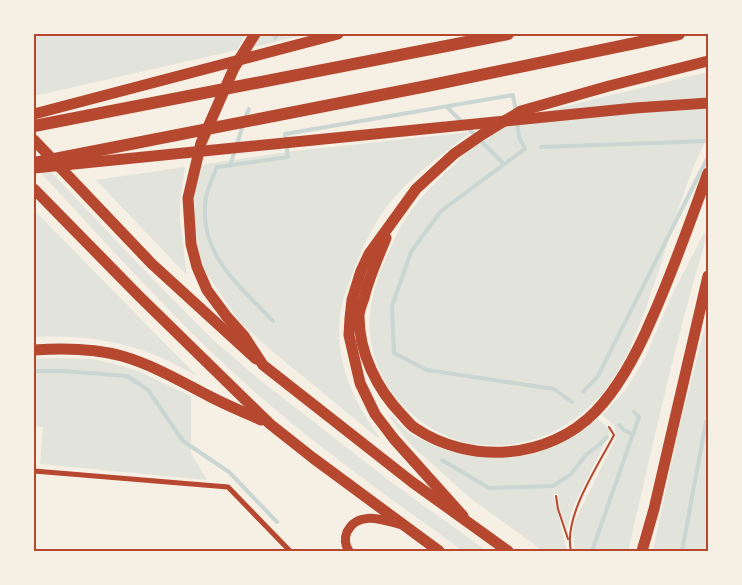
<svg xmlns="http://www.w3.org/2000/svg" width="742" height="585" font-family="'Sofia Sans Condensed',sans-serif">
<rect width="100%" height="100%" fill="#f6efe4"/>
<g fill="#e2e4dc">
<polygon points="34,34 246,34 237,50 34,96"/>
<polygon points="262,34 308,34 254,47"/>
<path d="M708 72C708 88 711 115 708 129 706 143 697 157 692 171 680 202 670 235 660 267 647 304 636 342 615 376 567 452 463 473 400 402 379 379 367 345 370 314 372 290 382 266 392 245 407 209 429 188 457 162 465 154 473 145 483 139 518 117 558 108 599 98 635 89 672 81 708 72Z"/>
<path d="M471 132C448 150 422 168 401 190 382 209 368 235 358 260 351 278 343 296 340 315 335 359 352 400 378 435V438L266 346 240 322 204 270 198 247 194 215V193L199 165 294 151Z"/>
<path d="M34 154 142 268 212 339 260 380 391 482 487 551H463C386 495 307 440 236 375 165 310 100 236 34 166Z"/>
<polygon points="185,167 180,200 180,222 187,274 185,273 177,265 96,180"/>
<path d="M34 210 196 375C183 369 169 361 155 355 116 339 75 335 34 337Z"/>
<path d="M704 233 707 236C675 340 653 446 628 551H575L573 534 575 521 616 438 614 425 602 415 626 389 645 358 672 295Z"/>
<polygon points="708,314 708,551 653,551 677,437"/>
<polygon points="54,358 94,359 136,370 191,396 191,453 207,480 40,464 43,427 34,426 34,359"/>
<path d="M392 416C396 420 401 426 405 430 414 437 426 442 436 446 491 468 554 460 597 418L610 430 608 437 573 507 567 530 560 509 558 494H553L567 551H543L470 498 411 445 390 418Z"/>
</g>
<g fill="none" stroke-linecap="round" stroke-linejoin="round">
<g stroke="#c9d6d2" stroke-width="4">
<polyline points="275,38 278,34"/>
<polyline points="447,107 504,164"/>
<polyline points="245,118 249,109"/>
<polyline points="517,121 519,137 525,149 441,211 411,252 392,306 394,353 427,370 554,389 572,402"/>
<polyline points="541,147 708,141"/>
<polyline points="230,166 243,125"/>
<path d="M273 321C238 284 197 253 206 197 208 187 213 177 217 167L288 157 285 134 513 95 516 112"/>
<polyline points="34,371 62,371 127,376 148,390 183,441 229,472 277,522"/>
<polyline points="583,392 598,376 708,157"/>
<polyline points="619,425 624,430 633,435"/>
<polyline points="442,460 489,488 553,486 571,474 586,455 599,445 607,437"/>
<polyline points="592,551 639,417 634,412"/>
<polyline points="682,551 706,422"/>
</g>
<g stroke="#b5482f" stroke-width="2">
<polyline points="556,496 558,509 568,539"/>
<path d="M571 551C563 517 598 466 614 435L609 427"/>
</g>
<polyline stroke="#b5482f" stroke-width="5" points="34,471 228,487 290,551"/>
<path stroke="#b5482f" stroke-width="9" d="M349 551C345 545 344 539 347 532 358 510 383 520 402 525"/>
<g stroke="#b5482f" stroke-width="11">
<polyline points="34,140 152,264 256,359"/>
<polyline points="34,168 635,108 708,103"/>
<path d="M386 238C378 258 369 277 364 298 362 304 359 310 359 316 359 353 377 389 402 415 406 419 410 425 415 428 470 465 549 460 596 411 621 385 638 351 652 318 673 271 690 222 708 173"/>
<polyline points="463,516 394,439 375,414 360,383 349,335 350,318 352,300 361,271 369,254 416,189 454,154 483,134 521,111 609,86 708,61"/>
<polyline points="642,551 654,509 708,276"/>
</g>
<g stroke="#b5482f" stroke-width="11">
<polyline points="255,34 234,68 201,143 188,198 191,244 197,267 207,290 227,317 244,336 263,365 412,482 508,551"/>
<polyline points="34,114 338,34"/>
<polyline points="34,189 139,296 270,424 313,458 439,551"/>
<path d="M34 350C63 348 93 348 122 356 153 365 180 381 209 396 226 405 244 412 261 420"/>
</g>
<g stroke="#b5482f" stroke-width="12">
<polyline points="34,126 508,34"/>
<polyline points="34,163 427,86 679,34"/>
</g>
</g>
<rect width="742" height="585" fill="none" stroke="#f6efe4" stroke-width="70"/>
<rect x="35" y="35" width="672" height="515" fill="none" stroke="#b5482f" stroke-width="2"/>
</svg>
